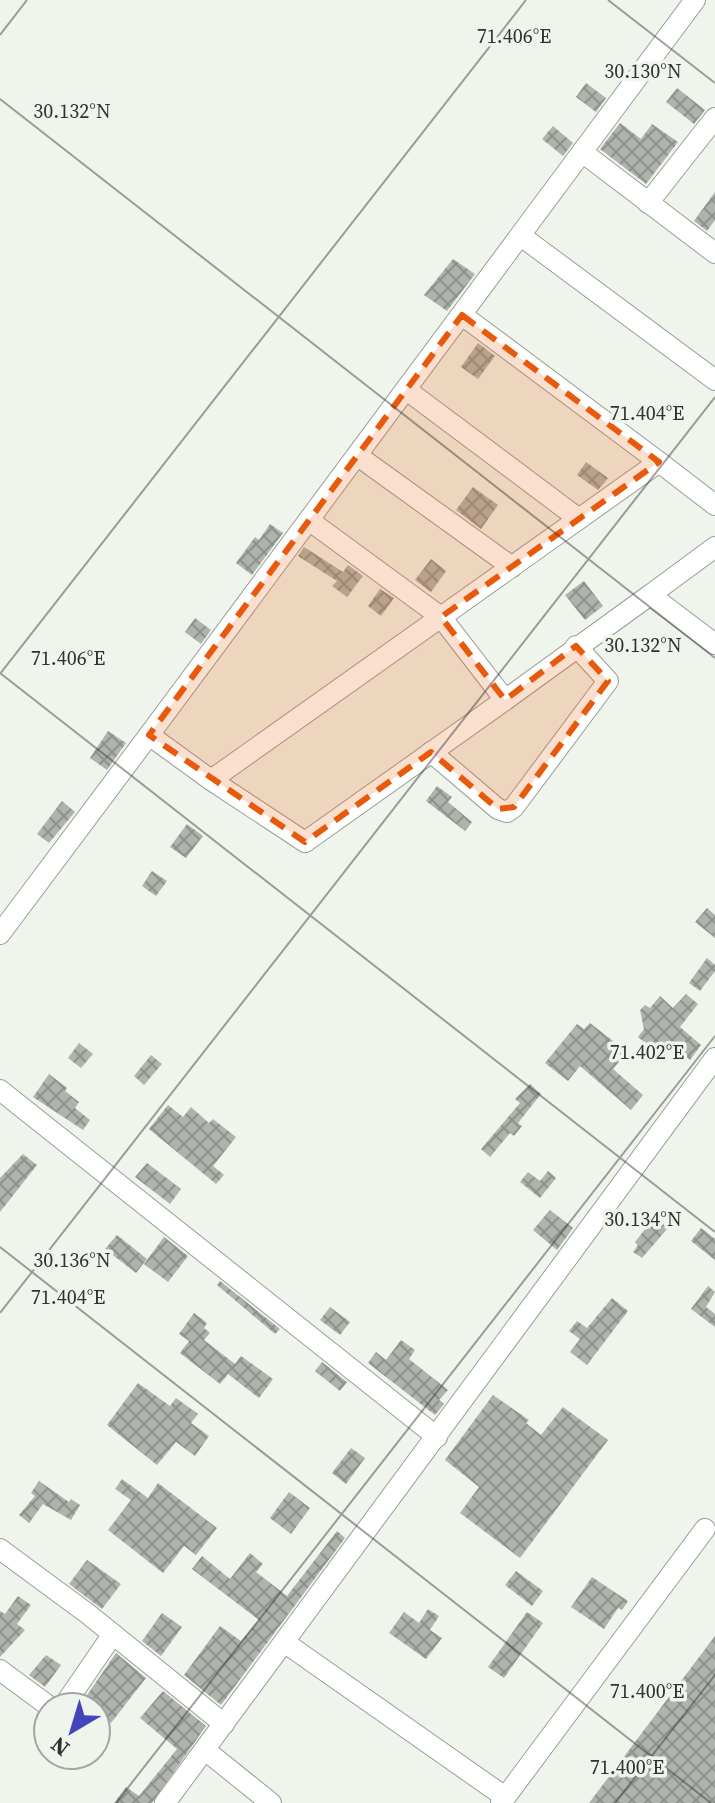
<svg xmlns="http://www.w3.org/2000/svg" width="715" height="1803" font-family="'Source Serif 4',serif">
<defs>
<pattern id="building-cross-hatch" width="8" height="8" patternUnits="userSpaceOnUse" patternTransform="scale(2)"><rect width="8" height="8" fill="#aeb3ac"/><path d="M0 0l8 8M0 8l8-8" fill="none" stroke="#8e928c"/></pattern>
</defs>
<rect width="100%" height="100%" fill="#eff4ec"/>
<g fill="url(#building-cross-hatch)">
<polygon points="586,83 606,98 596,112 576,97"/>
<polygon points="677,88 705,110 694,124 666,102"/>
<polygon points="620,123 641,139 652,124 678,142 646,184 600,149"/>
<polygon points="553,126 573,143 563,156 542,139"/>
<polygon points="715,192 715,220 707,231 694,221"/>
<polygon points="453,259 475,274 447,311 424,295"/>
<polygon points="478,343 495,356 478,379 461,367"/>
<polygon points="586,462 608,478 598,490 577,475"/>
<polygon points="473,487 498,505 481,529 456,510"/>
<polygon points="270,524 283,533 252,575 236,563 255,537 259,540"/>
<polygon points="304,547 343,572 348,565 363,576 347,597 332,586 337,581 298,556"/>
<polygon points="431,559 446,571 431,592 415,580"/>
<polygon points="584,581 603,606 585,620 565,595"/>
<polygon points="380,589 394,598 381,616 368,606"/>
<polygon points="195,618 211,630 201,644 185,632"/>
<polygon points="108,731 126,743 107,770 90,758"/>
<polygon points="437,786 452,797 448,802 472,822 465,831 426,801"/>
<polygon points="62,801 75,812 49,843 37,834"/>
<polygon points="187,824 203,836 186,858 170,847"/>
<polygon points="152,871 167,881 156,896 142,886"/>
<polygon points="707,908 715,915 715,938 695,922"/>
<polygon points="707,958 715,965 715,971 700,991 689,983"/>
<polygon points="686,994 698,1004 680,1027 701,1045 690,1060 668,1042 659,1054 638,1037 644,1029 640,1010 645,1005 650,1008 660,996 673,1008"/>
<polygon points="590,1023 627,1052 613,1069 643,1095 631,1110 580,1066 568,1081 545,1063 577,1024 584,1029"/>
<polygon points="79,1043 93,1054 81,1068 68,1058"/>
<polygon points="151,1055 162,1064 144,1085 134,1076"/>
<polygon points="49,1074 67,1088 65,1091 79,1102 75,1108 90,1120 83,1130 33,1097"/>
<polygon points="530,1084 541,1094 518,1123 522,1126 514,1136 510,1133 490,1157 481,1149 520,1103 515,1099"/>
<polygon points="168,1105 183,1117 191,1107 209,1123 213,1119 236,1137 213,1166 224,1175 216,1184 149,1129"/>
<polygon points="23,1154 37,1165 0,1212 0,1178"/>
<polygon points="147,1163 181,1189 170,1204 135,1177"/>
<polygon points="548,1171 556,1178 540,1198 520,1182 528,1172 540,1181"/>
<polygon points="550,1210 573,1228 557,1250 533,1230"/>
<polygon points="648,1212 668,1228 642,1258 633,1252 638,1245 635,1242 646,1228 639,1223"/>
<polygon points="701,1228 715,1239 715,1260 691,1241"/>
<polygon points="117,1235 147,1259 136,1273 105,1249"/>
<polygon points="164,1237 188,1256 168,1282 144,1264"/>
<polygon points="220,1281 280,1329 275,1334 217,1285"/>
<polygon points="708,1286 715,1292 706,1307 715,1314 715,1327 691,1309"/>
<polygon points="612,1298 628,1311 587,1365 570,1352 580,1339 569,1331 577,1321 587,1328"/>
<polygon points="330,1307 350,1322 340,1335 320,1320"/>
<polygon points="194,1313 207,1323 204,1328 210,1333 204,1340 235,1364 241,1356 273,1379 259,1398 228,1374 220,1384 180,1353 189,1341 179,1334"/>
<polygon points="401,1340 415,1350 409,1359 448,1390 439,1400 444,1404 435,1415 368,1363 376,1352 386,1360"/>
<polygon points="322,1362 347,1382 340,1391 315,1371"/>
<polygon points="138,1383 170,1406 176,1398 198,1414 191,1423 209,1436 195,1456 176,1442 157,1465 107,1425"/>
<polygon points="493,1395 529,1420 526,1423 541,1435 563,1407 608,1440 520,1558 460,1513 479,1487 445,1460"/>
<polygon points="351,1448 365,1458 346,1484 332,1473"/>
<polygon points="122,1479 148,1498 158,1483 217,1528 196,1555 184,1546 163,1573 108,1530 131,1500 115,1489"/>
<polygon points="39,1481 69,1502 71,1499 80,1505 71,1520 43,1504 29,1523 19,1515 35,1496 31,1493"/>
<polygon points="289,1492 310,1508 291,1534 270,1518"/>
<polygon points="337,1531 345,1538 221,1705 184,1675 220,1626 241,1641 259,1620 192,1569 202,1556 230,1579 250,1553 263,1564 256,1572 287,1596"/>
<polygon points="87,1560 121,1584 102,1609 69,1584"/>
<polygon points="516,1571 543,1591 532,1606 505,1585"/>
<polygon points="592,1577 628,1601 622,1610 618,1608 604,1629 571,1607"/>
<polygon points="18,1596 31,1605 17,1624 25,1630 0,1657 0,1611 5,1614"/>
<polygon points="428,1609 439,1616 430,1630 442,1638 426,1659 389,1633 404,1612 419,1623"/>
<polygon points="527,1612 543,1623 504,1678 488,1667"/>
<polygon points="162,1613 182,1627 161,1656 142,1641"/>
<polygon points="715,1636 715,1803 589,1803"/>
<polygon points="116,1653 146,1678 111,1723 96,1711 96,1707 83,1701"/>
<polygon points="46,1655 61,1665 45,1687 29,1675"/>
<polygon points="163,1691 206,1726 152,1803 114,1803 126,1787 139,1796 177,1749 140,1718"/>
</g>
<g fill="none" stroke-linecap="round" stroke-linejoin="round">
<g stroke="#999e97" stroke-width="22">
<g id="minor">
<polyline points="582,152 695,0"/>
<polyline points="648,203 715,118"/>
<polyline points="521,236 715,380"/>
<polyline points="715,253 582,152 149,735 211,780 441,617 505,700 650,595 715,644"/>
<polyline points="462,315 659,462"/>
<polyline points="408,391 579,519"/>
<polyline points="358,456 512,567"/>
<polyline points="310,521 441,617 659,462 715,505"/>
<polyline points="650,595 715,547"/>
<polyline points="431,752 498,809 507,812 514,807 608,681 576,646"/>
<polyline points="211,780 305,842 505,700"/>
<polyline points="0,934 149,735"/>
<polyline points="0,1090 437,1437"/>
<polyline points="0,1549 88,1614 224,1724"/>
<polyline points="284,1642 505,1797"/>
<polyline points="0,1670 50,1707"/>
<polyline points="63,1707 113,1634"/>
<polyline points="205,1750 271,1803"/>
<polyline points="165,1803 715,1058"/>
<polyline points="501,1803 705,1529"/>
</g>
</g>
<use href="#minor" stroke="#fff" stroke-width="20"/>
</g>
<path fill="#e8590c" fill-opacity="0.2" stroke="#e8590c" stroke-width="6" stroke-dasharray="16 10" stroke-linejoin="round" d="M462 315 659 462 441 617 505 700 576 646 608 681 514 807 498 809 431 752 305 842 149 735Z"/>
<path fill="none" stroke="#30322f" stroke-width="2" stroke-opacity="0.45" d="M608 0 715 83M0 35 27 0M0 99 715 658M0 673 715 1232M0 674 526 0M0 1247 711 1803M0 1313 715 397M116 1803 715 1036M615 1803 715 1675"/>
<g font-size="20" text-anchor="middle" fill="#30322f" stroke="#eff4ec" stroke-width="7" stroke-linejoin="round" paint-order="stroke">
<text x="514" y="43">71.406°E</text>
<text x="643" y="78">30.130°N</text>
<text x="72" y="118">30.132°N</text>
<text x="647" y="420">71.404°E</text>
<text x="643" y="652">30.132°N</text>
<text x="68" y="665">71.406°E</text>
<text x="647" y="1059">71.402°E</text>
<text x="643" y="1226">30.134°N</text>
<text x="72" y="1267">30.136°N</text>
<text x="68" y="1304">71.404°E</text>
<text x="647" y="1698">71.400°E</text>
<text x="627" y="1774">71.400°E</text>
</g>
<g transform="translate(72 1731) rotate(218)"><circle r="38" fill="#eff4ec" stroke="#a3a6a0" stroke-width="2"/>
<path d="M0-6L14 30L0 20L-14 30Z" fill="#4445bb"/>
<text y="-12" font-size="22" font-weight="bold" text-anchor="middle" fill="#30322f">N</text>
</g>
</svg>
